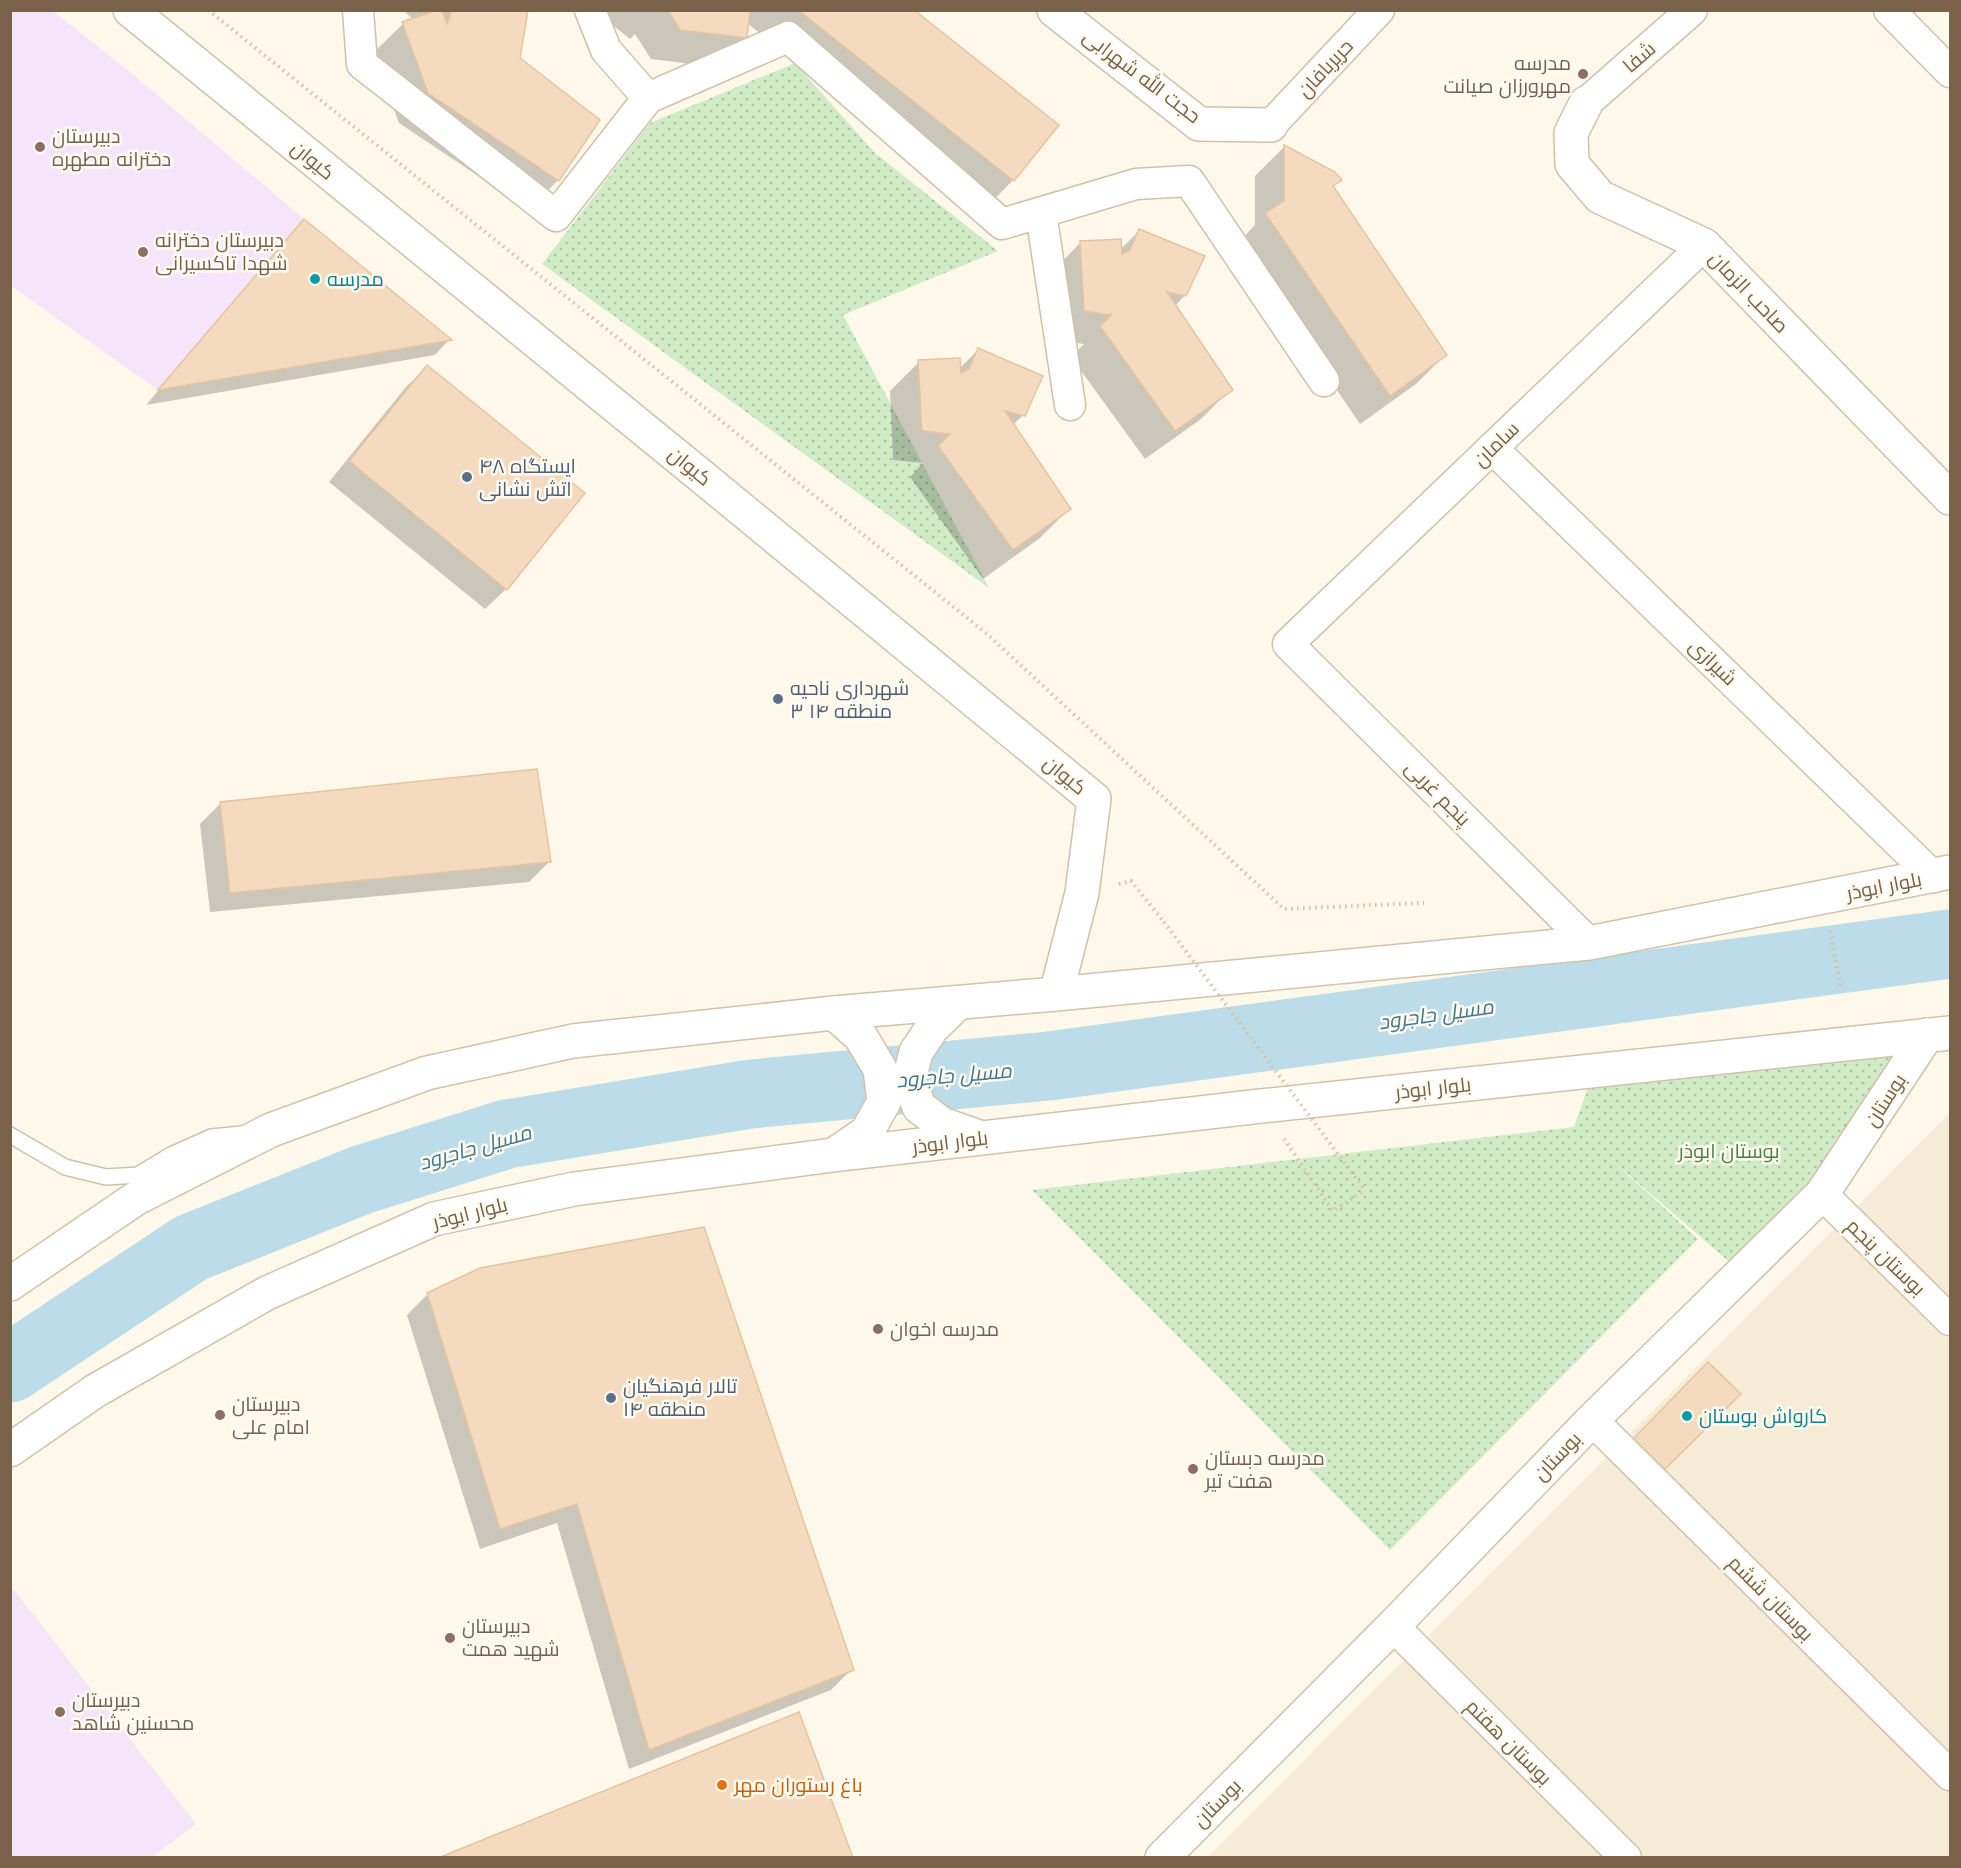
<svg xmlns="http://www.w3.org/2000/svg" width="1961" height="1868" font-family="Helvetica,Cairo,sans-serif">
<defs>
<pattern id="green-dots" width="8" height="8" patternUnits="userSpaceOnUse" patternTransform="scale(1.5)"><rect width="8" height="8" fill="#d0ecc6"/><path d="M2 2h.1M6 6h.1" fill="none" stroke="#aec3a3" stroke-width="1.8" stroke-linecap="round"/></pattern>
</defs>
<rect width="100%" height="100%" fill="#fdf8e9"/>
<polygon fill="#f5ebd6" points="1950,1113 1950,1857 1208,1857"/>
<g fill="#f5e5fa">
<polygon points="10,11 53,11 130,72 304,219 158,390 11,286"/>
<polygon points="11,1587 22,1600 196,1824 152,1857 11,1857"/>
</g>
<g fill="url(#green-dots)">
<polygon points="795,63 875,153 998,251 843,315 989,588 542,264 650,123"/>
<polygon points="1902,1050 1827,1167 1734,1266 1614,1162 1698,1239 1390,1550 1032,1190 1574,1127 1590,1082"/>
</g>
<g fill="#0003">
<polygon points="403,10 526,10 518,59 558,180 529,210 399,123 373,53 403,24 414,20"/>
<polygon points="594,10 749,10 748,14 751,10 911,10 1057,125 1013,180 984,210 747,23 746,38 716,67 651,59 635,34 630,39"/>
<polygon points="1284,147 1340,180 1332,188 1445,355 1416,384 1360,424 1237,244 1255,225 1255,176"/>
<polygon points="304,221 449,340 435,355 146,405 289,237"/>
<polygon points="1139,231 1185,295 1175,306 1231,389 1201,419 1145,459 1071,357 1084,344 1055,340 1052,272 1081,242 1120,250"/>
<polygon points="978,350 1023,415 1013,425 1069,509 1040,538 983,579 910,477 923,463 893,460 890,391 919,362 959,369"/>
<polygon points="427,367 583,494 506,589 485,609 329,482 406,387"/>
<polygon points="220,804 549,862 529,882 210,912 200,824"/>
<polygon points="428,1294 852,1669 831,1690 629,1769 557,1523 480,1549 407,1315"/>
</g>
<g fill="none" stroke-linecap="round" stroke-linejoin="round">
<polyline stroke="#bbdce8" stroke-width="69" points="10,1368 191,1248 361,1180 507,1134 751,1094 1049,1066 1950,944"/>
</g>
<g fill="#f4dbbf" stroke="#e7c49e" stroke-width="1.5">
<polygon points="437,10 442,10 447,24 452,10 528,10 520,58 600,120 559,181 428,93 402,22"/>
<polygon points="668,10 750,10 747,38 680,30"/>
<polygon points="798,10 914,10 1059,125 1014,181"/>
<polygon points="1284,145 1335,172 1342,180 1333,186 1447,355 1390,396 1265,213 1284,201"/>
<polygon points="304,219 452,340 158,390"/>
<polygon points="1139,229 1205,256 1186,296 1167,292 1233,390 1175,431 1100,326 1111,315 1084,311 1080,241 1121,239 1122,254 1130,250"/>
<polygon points="978,348 1043,376 1025,416 1005,411 1071,509 1013,550 938,446 950,434 922,431 918,360 960,358 961,373 969,369"/>
<polygon points="427,365 585,493 507,590 349,461"/>
<polygon points="537,769 551,862 230,893 220,802"/>
<polygon points="704,1227 854,1670 649,1750 577,1504 500,1529 427,1293 480,1268"/>
<polygon points="1708,1362 1741,1394 1664,1470 1633,1439"/>
<polygon points="799,1712 853,1858 438,1858"/>
</g>
<g fill="none" stroke-linecap="round" stroke-linejoin="round">
<g stroke="#d0c1ad" stroke-width="18">
<polyline id="service" points="10,1135 65,1167 106,1177 138,1175 171,1155 211,1137 242,1134"/>
</g>
<g stroke="#d0c1ad" stroke-width="33">
<g id="minor">
<polyline points="358,10 362,64 556,216 648,98 788,37 1002,224 1136,184 1189,181 1324,381"/>
<polyline points="590,10 606,50 648,98"/>
<polyline points="1889,10 1950,72"/>
<polyline points="1586,103 1692,10"/>
<polyline points="1271,125 1379,10"/>
<polyline points="1041,213 1070,405"/>
<polyline points="1492,448 1934,877"/>
<polyline points="1589,943 1288,644 1704,245"/>
<polyline points="1822,1194 1950,1320"/>
<polyline points="1592,1420 1950,1775"/>
<polyline points="1393,1626 1626,1858"/>
</g>
</g>
<g stroke="#d0c1ad" stroke-width="36">
<g id="tertiary">
<polyline points="130,10 695,471 1094,799 1082,893 1056,994"/>
<polyline points="1054,10 1199,124 1271,125"/>
<polyline points="1586,103 1571,133 1572,164 1600,197 1704,245 1950,498"/>
<polyline points="1162,1858 1393,1626 1592,1420 1822,1194 1927,1035"/>
</g>
</g>
<g stroke="#d3c2ab" stroke-width="36">
<g id="secondary">
<polyline points="958,1003 932,1028 916,1052 909,1080 919,1107 942,1124 979,1137"/>
<polyline points="834,1013 861,1037 880,1069 884,1102 867,1132 835,1154"/>
<polyline points="10,1284 135,1199 271,1130 427,1073 573,1041 834,1013 1056,994 1589,943 1950,872"/>
<polyline points="10,1450 95,1391 267,1293 434,1219 574,1189 833,1155 1261,1106 1950,1033"/>
</g>
</g>
<g stroke="#dabea1" stroke-width="4" stroke-dasharray="1.5 4.5" stroke-linecap="butt">
<polyline points="208,10 986,633 1284,909 1424,903"/>
<polyline points="1119,884 1131,881 1164,922"/>
<polyline points="1830,931 1841,988"/>
<polyline points="1284,1139 1333,1211 1365,1190"/>
</g>
<use href="#service" stroke="#fff" stroke-width="15"/>
<use href="#minor" stroke="#fff" stroke-width="30"/>
<use href="#tertiary" stroke="#fff" stroke-width="33"/>
<use href="#secondary" stroke="#fff" stroke-width="33"/>
<polyline stroke="#dabea1" stroke-width="4" stroke-dasharray="1.5 4.5" stroke-linecap="butt" points="1164,922 1365,1190"/>
</g>
<g fill="#8d6e63" stroke="#fffbf0" stroke-width="2">
<circle cx="1583" cy="74" r="6"/>
<circle cx="40" cy="147" r="6"/>
<circle cx="143" cy="252" r="6"/>
<circle cx="878" cy="1329" r="6"/>
<circle cx="220" cy="1415" r="6"/>
<circle cx="1193" cy="1469" r="6"/>
<circle cx="450" cy="1638" r="6"/>
<circle cx="60" cy="1712" r="6"/>
</g>
<g fill="#0f9aa8" stroke="#fffbf0" stroke-width="2">
<circle cx="315" cy="279" r="6"/>
<circle cx="1687" cy="1416" r="6"/>
</g>
<g fill="#5c6f8a" stroke="#fffbf0" stroke-width="2">
<circle cx="467" cy="477" r="6"/>
<circle cx="778" cy="699" r="6"/>
<circle cx="611" cy="1398" r="6"/>
</g>
<circle fill="#e8710a" stroke="#fffbf0" stroke-width="2" cx="722" cy="1785" r="6"/>
<g text-anchor="middle" dominant-baseline="central" stroke-width="5" stroke-linejoin="round" paint-order="stroke">
<g font-size="20" fill="#79614a" stroke="#fffbf0">
<text transform="translate(1639 57) rotate(-41)">شفا</text>
<text transform="translate(1325 68) rotate(-47)">حریربافان</text>
<text transform="translate(1142 76) rotate(37)">حجت الله شهرابی</text>
<text transform="translate(313 160) rotate(39)">کیوان</text>
<text transform="translate(1749 292) rotate(46)">صاحب الزمان</text>
<text transform="translate(1496 444) rotate(-44)">سامان</text>
<text transform="translate(690 466) rotate(39)">کیوان</text>
<text transform="translate(1713 662) rotate(44)">شیرازی</text>
<text transform="translate(1065 775) rotate(39)">کیوان</text>
<text transform="translate(1438 793) rotate(45)">پنجم غربی</text>
<text transform="translate(1884 886) rotate(-11)">بلوار ابوذر</text>
<text transform="translate(1433 1088) rotate(-6)">بلوار ابوذر</text>
<text transform="translate(1885 1100) rotate(-57)">بوستان</text>
<text transform="translate(950 1142) rotate(-7)">بلوار ابوذر</text>
<text transform="translate(470 1213) rotate(-14)">بلوار ابوذر</text>
<text transform="translate(1886 1257) rotate(44)">بوستان پنجم</text>
<text transform="translate(1557 1456) rotate(-46)">بوستان</text>
<text transform="translate(1771 1598) rotate(45)">بوستان ششم</text>
<text transform="translate(1509 1742) rotate(45)">بوستان هفتم</text>
<text transform="translate(1217 1803) rotate(-45)">بوستان</text>
</g>
<g font-size="20" fill="#785e54" stroke="#fffbf0" text-anchor="start">
<text x="1571" y="63" text-anchor="end">مدرسه<tspan x="1571" dy="23">مهرورزان صیانت</tspan></text>
<text x="52" y="136">دبیرستان<tspan x="52" dy="23">دخترانه مطهره</tspan></text>
<text x="155" y="240">دبیرستان دخترانه<tspan x="155" dy="23">شهدا تاکسیرانی</tspan></text>
<text x="890" y="1329">مدرسه اخوان</text>
<text x="232" y="1404">دبیرستان<tspan x="232" dy="23">امام علی</tspan></text>
<text x="1205" y="1458">مدرسه دبستان<tspan x="1205" dy="23">هفت تیر</tspan></text>
<text x="462" y="1626">دبیرستان<tspan x="462" dy="23">شهید همت</tspan></text>
<text x="72" y="1700">دبیرستان<tspan x="72" dy="23">محسنین شاهد</tspan></text>
</g>
<g font-size="20" fill="#0d838f" stroke="#fffbf0" text-anchor="start">
<text x="327" y="279">مدرسه</text>
<text x="1699" y="1416">کارواش بوستان</text>
</g>
<g font-size="20" fill="#4e5e75" stroke="#fffbf0" text-anchor="start">
<text x="479" y="466">ایستگاه ۴۸<tspan x="479" dy="23">اتش نشانی</tspan></text>
<text x="790" y="688">شهرداری ناحیه<tspan x="790" dy="23">۳ منطقه ۱۴</tspan></text>
<text x="623" y="1386">تالار فرهنگیان<tspan x="623" dy="23">منطقه ۱۴</tspan></text>
</g>
<g font-size="20" fill="#4c8042" stroke="#fffbf0">
<text x="1729" y="1151">بوستان ابوذر</text>
</g>
<g font-size="20" fill="#c56008" stroke="#fffbf0" text-anchor="start">
<text x="734" y="1785">باغ رستوران مهر</text>
</g>
<g font-size="21" font-style="italic" fill="#42778d" stroke="#fffbf0">
<text transform="translate(1436 1014) rotate(-8)">مسیل جاجرود</text>
<text transform="translate(954 1075) rotate(-5)">مسیل جاجرود</text>
<text transform="translate(475 1147) rotate(-16)">مسیل جاجرود</text>
</g>
</g>
<rect width="1961" height="1868" fill="none" stroke="#79614a" stroke-width="24"/>
</svg>
